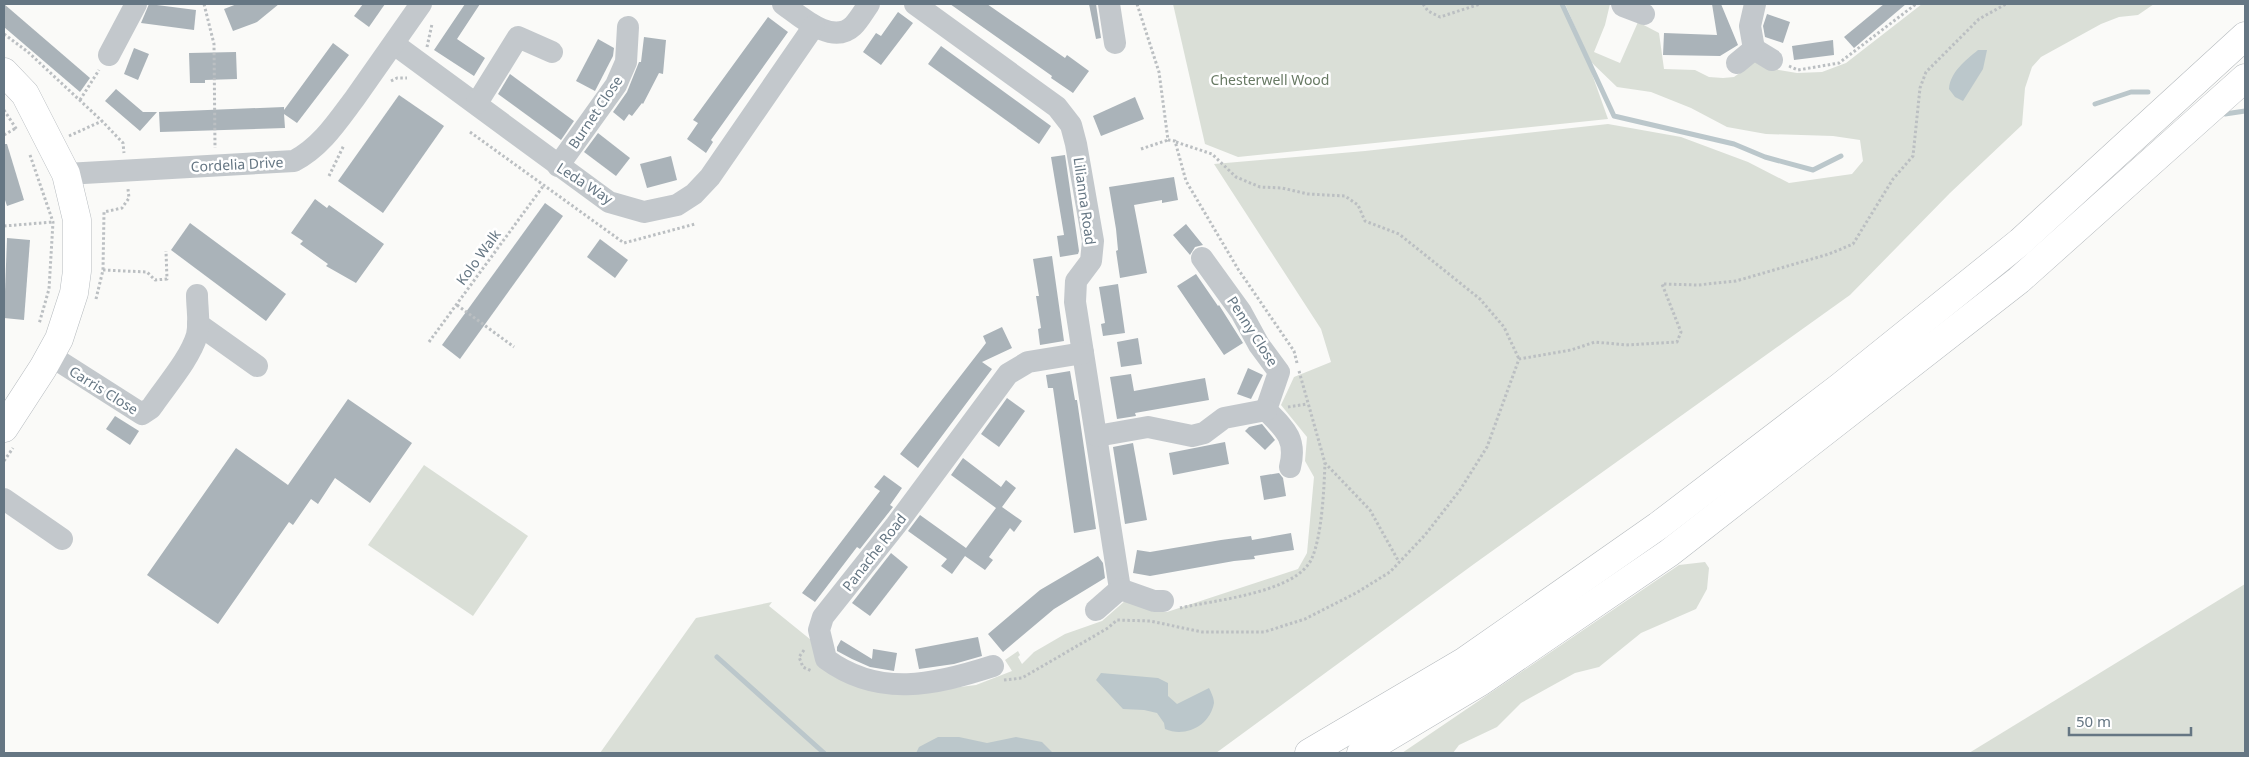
<svg xmlns="http://www.w3.org/2000/svg" width="2249" height="757" font-family="'Noto Sans',sans-serif">
<rect width="100%" height="100%" fill="#fafaf8"/>
<g fill="#dadfd7">
<polygon points="1173,4 1562,4 1586,57 1608,119 1238,157 1205,144"/>
<polygon points="1565,4 1610,4 1605,25 1594,52 1620,63 1638,22 1659,33 1664,69 1695,70 1709,77 1723,78 1734,77 1756,61 1779,70 1797,73 1822,72 1846,63 1922,4 2154,4 2138,15 2119,17 2101,24 2041,57 2032,67 2025,88 2022,125 1950,193 1850,295 1474,564 1216,753 600,753 696,618 772,602 769,606 811,640 904,694 976,685 1012,671 1005,660 1018,651 1020,655 1018,657 1022,664 1034,652 1065,634 1102,621 1126,600 1154,612 1167,612 1298,569 1307,553 1314,477 1305,461 1307,437 1281,405 1294,377 1331,362 1321,329 1214,164 1365,151 1608,124 1681,137 1748,162 1789,183 1852,174 1863,161 1860,140 1833,136 1766,134 1727,127 1691,108 1651,92 1617,87 1590,61"/>
<polygon points="424,465 528,536 473,616 368,545"/>
<polygon points="1705,562 1709,568 1707,589 1696,609 1641,633 1599,667 1575,673 1521,703 1497,727 1459,745 1453,753 1402,753 1679,565"/>
<polygon points="2245,584 2245,753 1969,753"/>
</g>
<g fill="#bbc7cb">
<path d="M1978 50H1987L1983 69 1963 101 1955 97 1949 89C1950 72 1966 60 1978 50Z"/>
<path d="M1101 673 1158 678 1168 683V696L1177 704 1209 688C1211 692 1214 698 1214 703 1210 726 1185 738 1165 729L1164 723 1157 713 1144 710 1123 709 1096 680Z"/>
<polygon points="938,737 959,737 987,743 1016,737 1042,742 1053,753 916,753 919,747"/>
</g>
<g fill="none" stroke-linecap="round" stroke-linejoin="round">
<g stroke="#bbc7cb" stroke-width="5">
<polyline points="1562,4 1614,116 1734,144 1765,157 1813,170 1841,156"/>
<polyline points="2095,104 2131,92 2148,92"/>
<polyline points="2225,114 2245,111"/>
<polyline points="717,657 824,753"/>
</g>
</g>
<g fill="#aab3b9">
<polygon points="4,4 90,78 80,92 4,27"/>
<polygon points="149,4 196,10 194,30 141,23"/>
<polygon points="237,4 279,4 257,22 233,31 224,9"/>
<polygon points="363,4 385,4 369,27 354,16"/>
<polygon points="465,4 480,4 457,39 485,58 474,76 434,50"/>
<polygon points="950,4 987,4 1065,58 1067,55 1089,71 1073,93 1051,78 1052,76"/>
<polygon points="1089,4 1096,4 1101,38 1096,39"/>
<polygon points="1712,4 1721,4 1738,45 1720,56 1663,55 1664,33 1717,35"/>
<polygon points="1884,4 1906,4 1854,48 1844,37"/>
<polygon points="898,12 913,23 881,65 863,52 876,33 881,36"/>
<polygon points="1767,14 1790,22 1783,43 1765,37 1763,26"/>
<polygon points="768,17 788,32 711,140 713,142 706,153 687,139 698,123 693,120"/>
<polygon points="644,37 666,40 663,74 659,73 643,104 642,103 632,116 629,114 624,121 613,112 627,92 639,62 641,62"/>
<polygon points="598,39 614,48 613,56 595,91 576,81"/>
<polygon points="1833,40 1834,55 1794,60 1792,46"/>
<polygon points="333,43 349,55 297,123 284,114 285,128 160,132 159,112 284,107 284,110"/>
<polygon points="941,46 1051,126 1039,144 928,64"/>
<polygon points="134,48 149,54 138,80 124,74"/>
<polygon points="236,52 237,79 205,80 205,83 190,83 189,53"/>
<polygon points="510,74 574,121 561,140 498,94"/>
<polygon points="116,89 143,112 157,112 140,131 105,101"/>
<polygon points="399,95 444,126 383,213 338,181"/>
<polygon points="1135,97 1144,119 1101,136 1093,116"/>
<polygon points="598,133 630,158 616,176 584,152"/>
<polygon points="4,144 7,144 24,200 7,206 4,197"/>
<polygon points="1065,155 1079,251 1078,254 1060,257 1057,236 1064,235 1051,157"/>
<polygon points="671,156 677,180 647,188 640,164"/>
<polygon points="1174,177 1178,200 1162,203 1162,200 1134,205 1147,273 1120,278 1116,251 1118,250 1116,229 1109,187"/>
<polygon points="315,199 327,208 329,205 384,244 356,283 326,266 328,264 300,244 303,241 291,233"/>
<polygon points="545,203 563,216 460,359 442,345"/>
<polygon points="190,223 286,294 266,321 171,250"/>
<polygon points="1186,224 1203,245 1195,247 1190,255 1173,235"/>
<polygon points="7,238 30,240 24,320 4,318"/>
<polygon points="600,239 628,260 615,278 587,257"/>
<polygon points="1052,256 1064,341 1040,345 1038,329 1041,328 1036,296 1039,296 1033,259"/>
<polygon points="1196,274 1218,306 1219,305 1243,343 1224,355 1177,286"/>
<polygon points="1118,284 1125,333 1103,336 1101,324 1105,323 1099,287"/>
<polygon points="1002,327 1012,348 982,362 992,369 918,468 900,454 986,343 983,336"/>
<polygon points="1138,338 1142,364 1121,367 1117,342"/>
<polygon points="1248,368 1263,375 1251,399 1237,394"/>
<polygon points="1070,371 1075,400 1077,400 1096,529 1074,533 1053,388 1048,388 1046,375"/>
<polygon points="1131,374 1134,391 1205,378 1209,400 1135,413 1136,416 1117,419 1110,377"/>
<polygon points="1007,398 1025,411 999,447 981,434"/>
<polygon points="348,399 412,443 370,503 335,478 318,504 311,499 293,525 289,522 218,624 147,575 236,448 288,485"/>
<polygon points="115,416 139,431 130,445 106,429"/>
<polygon points="1262,424 1275,440 1265,450 1245,431 1249,427"/>
<polygon points="1225,442 1229,464 1173,475 1169,453"/>
<polygon points="1133,443 1147,520 1125,524 1113,447"/>
<polygon points="963,458 1001,487 1006,480 1016,488 1002,507 1022,521 1014,532 1010,528 989,557 993,560 985,570 965,556 952,574 941,566 947,559 908,531 920,515 966,548 996,508 951,475"/>
<polygon points="1279,473 1283,478 1286,496 1264,500 1260,476"/>
<polygon points="884,475 902,488 890,505 893,507 860,549 857,547 815,602 802,593 880,491 874,487"/>
<polygon points="1291,533 1294,550 1254,556 1255,559 1234,561 1150,576 1133,573 1137,550 1150,552 1221,540 1251,536 1252,540"/>
<polygon points="891,553 908,567 870,616 852,603"/>
<polygon points="1098,556 1103,563 1105,578 1054,609 1003,652 988,634 1040,590"/>
<polygon points="978,637 982,656 954,664 919,669 915,649"/>
<polygon points="841,640 872,659 873,649 897,653 894,671 870,667 852,659 837,651 837,647"/>
</g>
<g fill="none" stroke-linecap="round" stroke-linejoin="round">
<g stroke="#b5babe" stroke-width="29">
<polyline id="major" points="4,72 25,94 66,174 77,220 77,271 74,293 59,339 43,368 4,428"/>
</g>
<g stroke="#b4b9bd" stroke-width="29">
<g id="highway">
<polyline points="1309,753 1465,661 1658,526 1840,387 2020,242 2245,36"/>
<polyline points="1361,753 1480,682 1669,553 2019,280 2245,78"/>
</g>
</g>
<g stroke="#bbbfc2" stroke-width="3" stroke-dasharray="2.5 2.5" stroke-linecap="butt">
<polyline points="204,4 214,44 215,148"/>
<polyline points="1137,4 1159,72 1168,140 1175,141 1186,181 1238,269 1294,351 1297,363"/>
<polyline points="1423,4 1428,11 1440,17 1480,4"/>
<polyline points="4,34 28,52 102,121 123,143 124,153"/>
<polyline points="427,47 432,24"/>
<polyline points="1789,66 1798,70 1839,63 1916,4"/>
<polyline points="391,81 397,78 407,78"/>
<polyline points="80,100 99,70"/>
<polyline points="4,110 17,130"/>
<polyline points="470,132 624,243 695,224"/>
<polyline points="4,135 16,128"/>
<polyline points="69,136 102,121"/>
<polyline points="1176,142 1212,154 1236,177 1260,187 1282,188 1308,194 1345,196 1358,205 1365,221 1399,234 1480,299 1504,327 1519,359"/>
<polyline points="1141,149 1168,140"/>
<polyline points="30,155 53,222 49,289 39,324"/>
<polyline points="329,176 344,145"/>
<polyline points="4,226 53,222"/>
<polyline points="103,270 147,272 155,280 167,279 166,251"/>
<polyline points="96,299 103,270 104,212 122,208 129,198 128,189"/>
<polyline points="457,305 514,347"/>
<polyline points="429,342 544,185"/>
<polyline points="1299,371 1325,463 1370,510 1399,562"/>
<polyline points="1288,407 1307,404"/>
<polyline points="4,461 13,448"/>
<path d="M1180 608C1214 600 1297 593 1312 558 1322 535 1324 489 1325 463"/>
<polyline points="804,650 799,657 803,667 812,671"/>
<polyline points="1004,680 1022,678 1108,628 1117,620 1150,621 1202,632 1264,632 1305,619 1356,593 1390,572 1425,535 1460,490 1487,447 1519,359 1571,350 1595,342 1626,345 1677,342 1681,332 1662,284 1698,285 1736,281 1829,254 1853,244 1893,179 1913,156 1920,88 1926,72 1979,19 2006,4"/>
</g>
<g stroke="#c3c8cc" stroke-width="22">
<path d="M783 4C800 16 832 46 853 26 859 20 864 11 869 4"/>
<polyline points="915,4 1057,107 1071,125 1076,144 1093,241 1091,261 1076,281 1075,302 1120,589"/>
<polyline points="1109,4 1115,43"/>
<polyline points="1622,4 1623,6 1644,14"/>
<polyline points="394,44 609,202 644,212 677,205 694,194 710,177 814,26"/>
<polyline points="1754,49 1772,60"/>
<polyline points="109,55 136,4"/>
<polyline points="1737,63 1754,49 1750,26 1755,4"/>
<polyline points="477,103 518,37 552,52"/>
<polyline points="558,166 616,85 626,62 628,27"/>
<path d="M66 174 294 161C321 147 337 122 355 98 377 67 399 35 421 4"/>
<path d="M1202 258 1241 312 1259 345 1279 372 1266 410C1285 429 1297 439 1290 467"/>
<polyline points="198,324 257,366"/>
<path d="M51 356 142 414 151 408C165 387 190 359 197 335 200 322 197 308 197 295"/>
<polyline points="1097,436 1148,427 1192,436 1204,433 1224,418 1266,410"/>
<polyline points="4,499 62,539"/>
<polyline points="1120,589 1154,601 1163,601"/>
<polyline points="1096,610 1120,589"/>
<path d="M993 666C934 685 879 698 826 659L819 630 823 617 896 525 1008 374 1028 362 1083 353"/>
</g>
<use href="#major" stroke="#fff" stroke-width="28"/>
<use href="#highway" stroke="#fff" stroke-width="28"/>
</g>
<g text-anchor="middle" dominant-baseline="central" stroke-width="5" stroke-linejoin="round" paint-order="stroke">
<g font-size="14" fill="#687a64" stroke="#fff">
<text x="1270" y="79">Chesterwell Wood</text>
</g>
<g font-size="14" fill="#657683" stroke="#fff">
<text transform="translate(595 112) rotate(-56)">Burnet Close</text>
<text transform="translate(237 164) rotate(-3)">Cordelia Drive</text>
<text transform="translate(585 183) rotate(33)">Leda Way</text>
<text transform="translate(1085 201) rotate(82)">Lilianna Road</text>
<text transform="translate(478 257) rotate(-54)">Kolo Walk</text>
<text transform="translate(1253 331) rotate(57)">Penny Close</text>
<text transform="translate(104 390) rotate(32)">Carris Close</text>
<text transform="translate(874 552) rotate(-52)">Panache Road</text>
</g>
</g>
<rect width="2249" height="757" fill="none" stroke="#657683" stroke-width="10"/>
<path d="M2069 727v8h122v-8" fill="none" stroke="#657683" stroke-width="2.5"/>
<text x="2076" y="727" font-size="15" fill="#657683" stroke="#ffffff" stroke-width="4" paint-order="stroke">50 m</text>
</svg>
